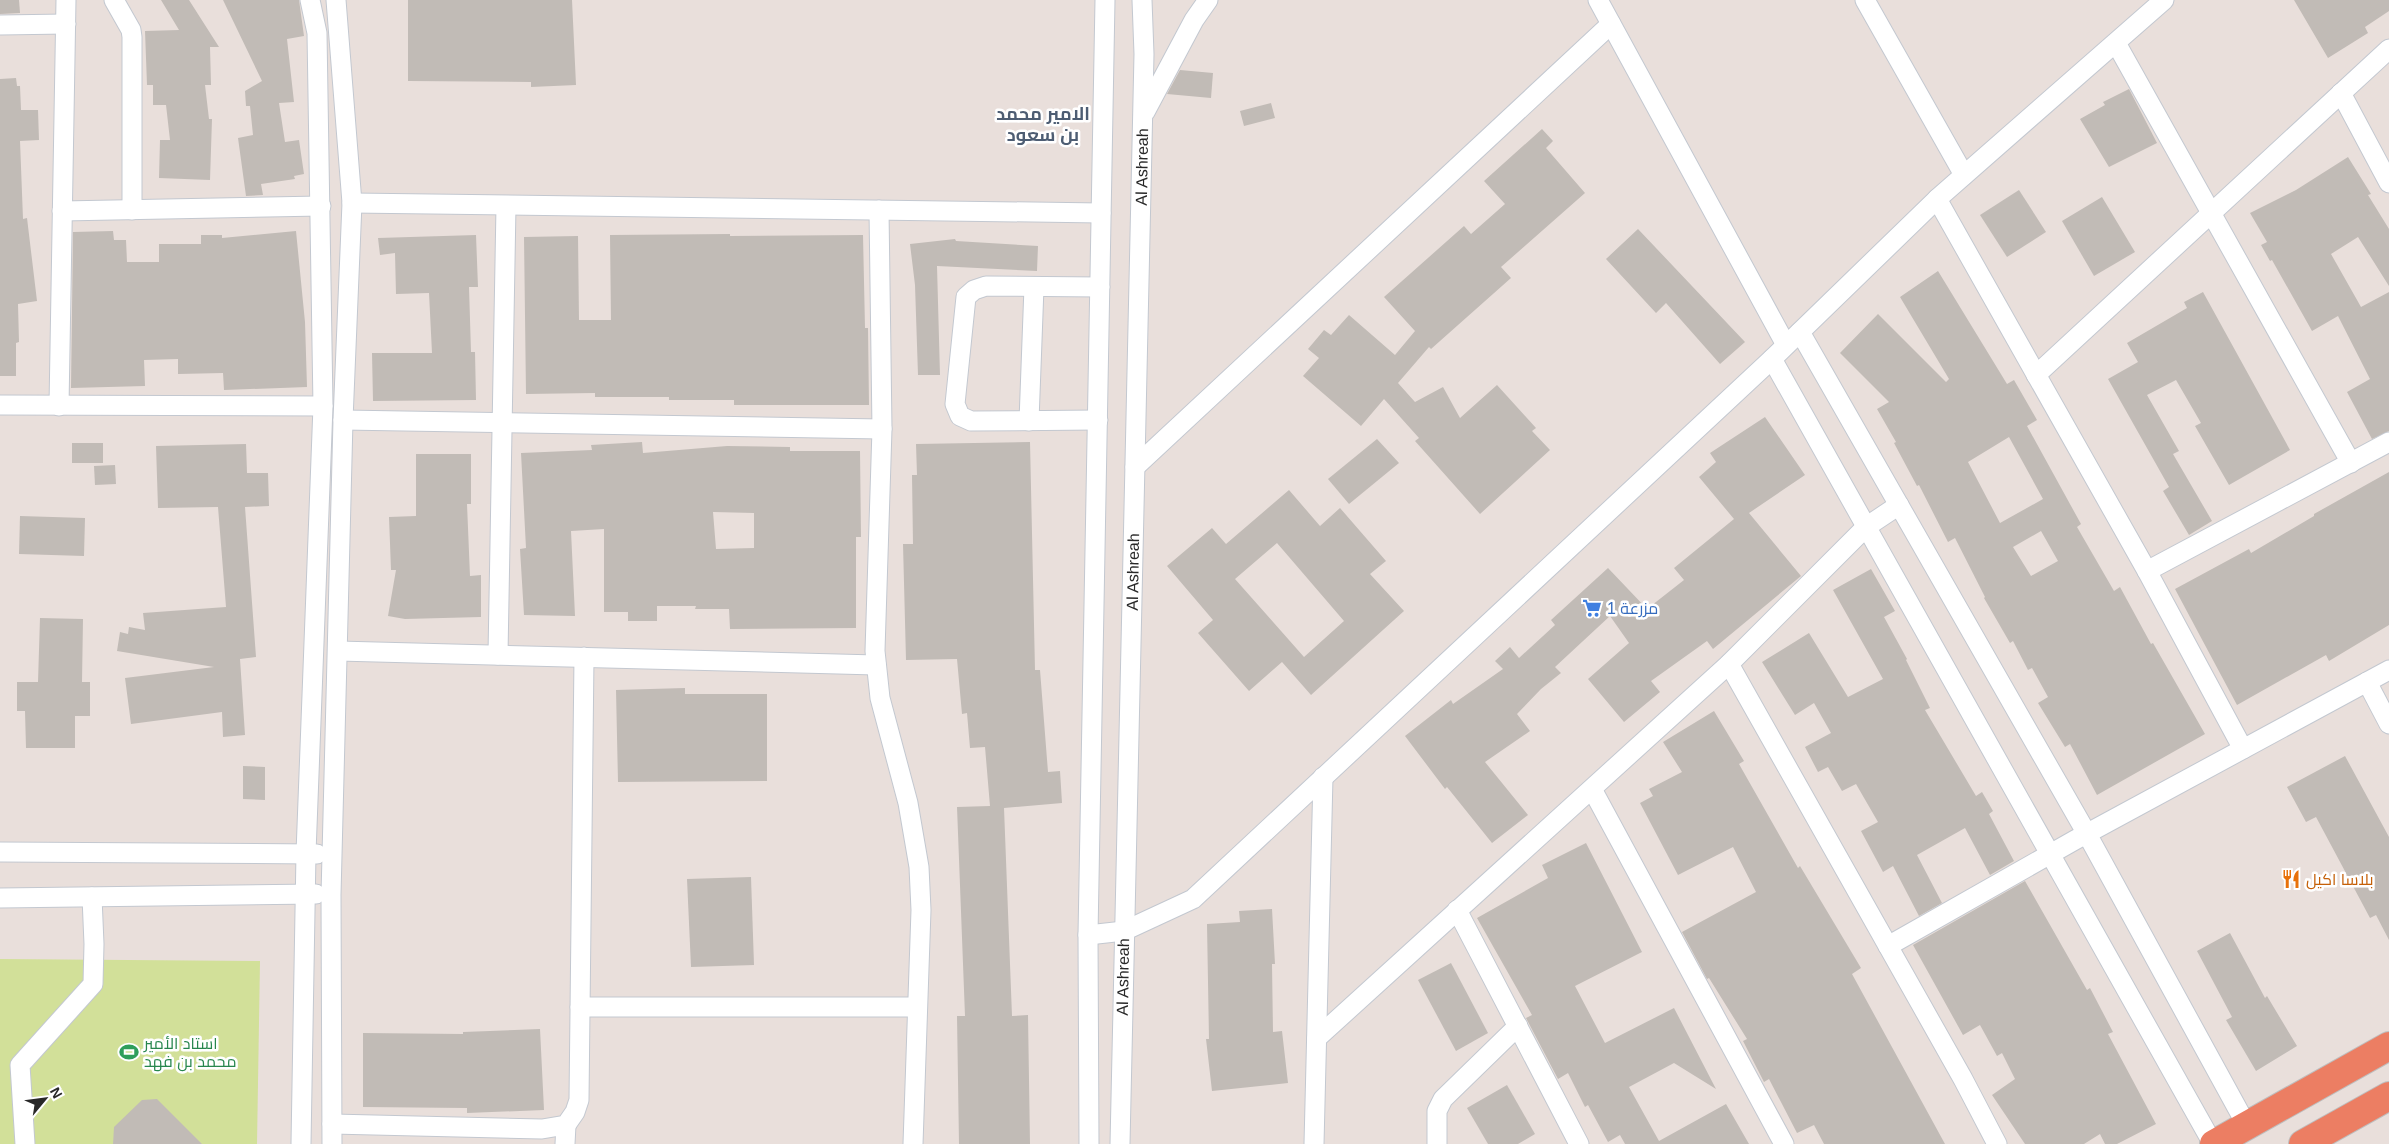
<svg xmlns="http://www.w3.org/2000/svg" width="2389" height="1144" font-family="Helvetica,Cairo,sans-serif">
<rect width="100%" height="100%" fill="#e9dfdb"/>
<polygon fill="#d2e099" points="0,959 260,961 257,1144 0,1144"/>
<g fill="#c1bbb6" fill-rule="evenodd">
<polygon points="0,0 19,0 20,13 0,14"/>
<polygon points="161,0 189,0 219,47 210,47 211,85 205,85 209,119 212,119 210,180 159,178 160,140 170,140 166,105 153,105 153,85 147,85 145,31 179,30"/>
<polygon points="223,0 299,0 304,36 287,39 294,102 279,103 285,142 299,140 304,174 294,176 295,179 261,184 263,195 246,196 238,138 253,135 250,106 246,106 245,91 262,81"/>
<polygon points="408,0 572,0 576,85 531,87 531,82 408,81"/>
<polygon points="2294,0 2389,0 2389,11 2365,27 2368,33 2328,58"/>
<polygon points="1180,70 1213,73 1211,98 1167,94"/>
<polygon points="16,78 17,86 20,86 21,110 38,110 39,140 20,141 23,219 27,218 37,301 18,304 19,342 16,343 16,376 0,376 0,79"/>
<polygon points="2129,89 2157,143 2109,167 2080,119 2105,105 2103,102"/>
<polygon points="1271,103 1275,118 1244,126 1240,111"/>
<polygon points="1542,129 1553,141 1546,148 1585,193 1501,267 1511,278 1431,349 1429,347 1398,383 1415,402 1443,387 1460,418 1497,385 1536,428 1532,431 1550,450 1480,514 1415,441 1419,438 1384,399 1361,426 1303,376 1319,358 1308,349 1324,330 1331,335 1349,315 1395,355 1415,331 1384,297 1464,226 1471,234 1505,204 1484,181"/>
<polygon points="2348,157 2371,194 2368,195 2389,229 2389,286 2358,237 2331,254 2361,307 2389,292 2389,431 2372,439 2347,392 2370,379 2338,316 2312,331 2272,260 2270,261 2261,245 2267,242 2250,213 2296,190"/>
<polygon points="2019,190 2046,232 2007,257 1980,215"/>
<polygon points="2102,197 2135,252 2094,276 2062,221"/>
<polygon points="1638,229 1745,342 1720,364 1666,303 1656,313 1606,259"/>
<polygon points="113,231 114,240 126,240 127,262 159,262 159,244 201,244 201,235 222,235 222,238 296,231 305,322 307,387 224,390 223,373 178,374 178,359 144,360 145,386 71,388 73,232"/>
<polygon points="730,234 730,236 863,235 865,328 868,328 869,405 734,405 734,400 669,400 669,397 595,397 595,393 526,394 524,237 578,236 579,320 611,320 610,235"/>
<polygon points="476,235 478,287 469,287 471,352 475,352 476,400 373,401 372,353 432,353 429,293 396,294 395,253 380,255 378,238"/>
<polygon points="955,239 956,241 1038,246 1037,271 937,266 940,375 918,375 915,285 910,244"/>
<path d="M1938 271 2007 384 2014 380 2037 420 2027 426 2081 524 2077 527 2114 591 2120 587 2151 644 2153 643 2205 734 2097 795 2070 744 2065 747 2038 703 2048 697 2032 668 2028 670 2013 641 2010 643 1984 598 1985 597 1955 538 1948 542 1919 485 1917 486 1894 443 1896 442 1877 409 1889 402 1840 353 1878 314 1946 382 1949 379 1900 297ZM2009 437 2043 499 2000 523 1968 462ZM2041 531 2058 561 2031 576 2013 547Z"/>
<polygon points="2203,292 2290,450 2229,485 2195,426 2201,423 2176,380 2147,395 2179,451 2173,454 2212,521 2189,535 2163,491 2169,487 2108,379 2138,362 2127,343 2187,308 2184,302"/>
<polygon points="1765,417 1805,475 1749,513 1801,576 1713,649 1707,641 1651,681 1660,692 1624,722 1588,679 1629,643 1610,616 1555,667 1561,673 1541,689 1517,714 1530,731 1485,762 1528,815 1492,843 1447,787 1445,789 1405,736 1451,700 1453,704 1503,669 1495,661 1510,647 1519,658 1555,625 1551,620 1608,568 1647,609 1684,580 1674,568 1734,519 1699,477 1716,462 1710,453"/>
<polygon points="1377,439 1399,463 1349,504 1328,479"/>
<path d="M642 442 643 453 727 446 790 447V451H860L861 537H856V628L730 629 729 609H695L696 606H657V621H628V612H604V529L571 531 575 616 524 615 520 549 526 548 521 453 592 450 591 445ZM713 512 754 513V548L716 549Z"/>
<polygon points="1030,442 1035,670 1040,670 1048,772 1060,771 1062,803 1004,808 1012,1016 1028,1015 1030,1144 959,1144 957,1016 965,1016 957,807 990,806 985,747 970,748 967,713 962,714 957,659 906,660 903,544 913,544 912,475 917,475 916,444"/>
<rect x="72" y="443" width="31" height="20"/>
<polygon points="246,444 247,473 268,473 269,506 245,507 256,657 240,659 245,735 223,737 222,712 131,724 125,678 214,667 117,651 120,632 128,634 129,627 145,630 143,613 226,607 218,507 158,508 156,446"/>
<polygon points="416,454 471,454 471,504 467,504 470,576 481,575 481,617 405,619 388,616 396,570 391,570 389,517 416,516"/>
<polygon points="115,465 116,484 95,485 94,466"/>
<polygon points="2389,472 2389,625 2329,661 2326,655 2237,705 2175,589 2249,549 2251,553 2314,516 2314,514"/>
<path d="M1289 490 1320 526 1340 508 1386 561 1370 574 1404 611 1311 695 1282 662 1249 691 1198 633 1213 620 1167 566 1212 528 1226 544ZM1277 543 1344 621 1304 657 1235 579Z"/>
<polygon points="20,516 85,518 84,556 19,554"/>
<polygon points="1871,569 1895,611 1884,617 1907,659 1906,660 1930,708 1925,710 1976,796 1982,792 1993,811 1989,814 2014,861 1990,875 1965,828 1917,855 1942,903 1919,916 1893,866 1883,872 1861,831 1878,822 1856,784 1842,791 1828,767 1818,772 1805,747 1831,733 1814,703 1795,715 1762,662 1809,633 1848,697 1883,679 1833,590"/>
<polygon points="40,618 83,619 82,682 90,682 90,716 75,716 75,748 26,748 25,711 17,711 17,682 38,682"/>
<polygon points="685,688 685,694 767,694 767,781 618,782 616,690"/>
<polygon points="1714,711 1744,761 1739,764 1798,868 1800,866 1861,968 1852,974 1945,1144 1824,1144 1814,1125 1797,1133 1769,1079 1764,1082 1743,1041 1747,1039 1709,978 1707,979 1682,932 1756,892 1733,847 1678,875 1640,803 1653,796 1649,789 1682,772 1663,742"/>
<polygon points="2345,756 2389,837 2389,940 2376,915 2370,918 2316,817 2306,822 2287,787"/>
<polygon points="243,766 265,767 265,800 243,799"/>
<polygon points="1586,843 1642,952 1575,986 1605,1043 1674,1008 1716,1089 1674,1063 1629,1087 1659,1141 1726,1104 1749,1144 1625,1144 1620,1135 1608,1142 1588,1105 1585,1107 1568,1073 1558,1079 1526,1018 1532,1015 1477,918 1548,878 1542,865"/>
<polygon points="751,877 754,965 691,967 687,879"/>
<polygon points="2025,881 2087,990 2090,988 2113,1032 2108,1034 2156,1124 2117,1144 2105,1144 2100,1134 2084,1144 2025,1144 1992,1095 2015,1079 2002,1053 1997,1056 1980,1025 1963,1035 1913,945"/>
<polygon points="1272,909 1275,964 1272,964 1273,1032 1282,1031 1288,1083 1212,1091 1206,1039 1209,1039 1207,924 1240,922 1239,911"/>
<polygon points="2230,933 2265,998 2267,996 2297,1046 2256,1071 2226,1020 2232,1017 2197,951"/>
<polygon points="1451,963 1488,1033 1456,1051 1418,980"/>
<polygon points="540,1029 544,1110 467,1113 467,1108 363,1107 363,1033 463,1034 463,1032"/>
<polygon points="1507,1085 1535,1134 1518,1144 1488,1144 1467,1108"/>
<polygon points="157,1099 202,1144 113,1144 114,1127 142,1100"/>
</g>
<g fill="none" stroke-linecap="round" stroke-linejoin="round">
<g stroke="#c3c8d0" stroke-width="21">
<g id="minor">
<polyline points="114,0 131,30 132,37 132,210"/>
<polyline points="1598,0 1786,345"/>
<polyline points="1865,0 1964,175"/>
<polyline points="0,25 66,24"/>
<polyline points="2116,43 2351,463"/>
<polyline points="2341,93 2389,183"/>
<polyline points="1145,112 1194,20 1208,0"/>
<polyline points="1937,199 2147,571 2243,749"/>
<polyline points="352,203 1101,213"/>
<polyline points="879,210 882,429 875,651 880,698 908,803 919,867 921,910 913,1144"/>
<polyline points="62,211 321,206"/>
<polyline points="1800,332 2087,834 2247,1126"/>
<polyline points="1772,359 2213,1144"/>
<polyline points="2036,375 2389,49"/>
<polyline points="0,405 323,406"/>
<polyline points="59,406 66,0"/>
<polyline points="343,420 882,429"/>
<polyline points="1098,420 971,421 960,416 955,404 966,297 974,290 986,286 1100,287"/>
<polyline points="1029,421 1034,287"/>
<polyline points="1135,467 1611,24"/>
<polyline points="2147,571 2389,442"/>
<polyline points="338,651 876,665"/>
<polyline points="498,655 506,206"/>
<polyline points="1729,664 1963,1079 1997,1144"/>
<polyline points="2367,682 2389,724"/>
<polyline points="1592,789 1784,1144"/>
<polyline points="0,852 317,854"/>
<polyline points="0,898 316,894"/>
<polyline points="1457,910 1579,1144"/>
<polyline points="1088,935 1124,931 1193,899 1772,359 1937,199 2164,0"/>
<polyline points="1888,946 2075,840 2389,670"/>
<polyline points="580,1007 917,1007"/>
<polyline points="1317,1038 1729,664 1866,527 1899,505"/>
<polyline points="332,1124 542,1129 566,1125 575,1112 579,1100 584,657"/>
<polyline points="25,1144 20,1065 93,984 94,944 92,897"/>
<polyline points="301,1144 306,853 323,406 317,33 310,0"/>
<polyline points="332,1144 331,895 343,420 352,203 336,0"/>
<polyline points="565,1144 566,1125"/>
<polyline points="1089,1144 1088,935 1105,0"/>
<polyline points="1120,1144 1144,54 1142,0"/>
<polyline points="1314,1144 1323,777"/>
<polyline points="1437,1144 1437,1111 1443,1099 1518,1026"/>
</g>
</g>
<g stroke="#bebebe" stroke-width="30">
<g id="highway">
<polyline points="2214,1144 2389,1046"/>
<polyline points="2303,1144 2389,1096"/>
</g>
</g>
<use href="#minor" stroke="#fff" stroke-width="19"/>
<use href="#highway" stroke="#ec7e63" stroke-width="28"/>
</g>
<defs>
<g id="supermarket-bare" transform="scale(1.5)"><path d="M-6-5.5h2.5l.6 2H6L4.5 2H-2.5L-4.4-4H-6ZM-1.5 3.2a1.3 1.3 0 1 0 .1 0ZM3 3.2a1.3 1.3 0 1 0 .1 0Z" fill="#3f7fe0" stroke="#fff" stroke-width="2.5" paint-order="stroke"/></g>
<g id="restaurant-bare" transform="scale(1.5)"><path d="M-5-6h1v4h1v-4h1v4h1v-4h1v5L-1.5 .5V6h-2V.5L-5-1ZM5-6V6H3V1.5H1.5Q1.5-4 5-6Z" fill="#e8710a" stroke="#fff" stroke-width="2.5" paint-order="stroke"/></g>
<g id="stadium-bare" transform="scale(1.5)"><path d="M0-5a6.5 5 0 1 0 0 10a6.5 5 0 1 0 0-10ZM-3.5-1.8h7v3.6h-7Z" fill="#2e9e5b" stroke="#fff" stroke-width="2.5" paint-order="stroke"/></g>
</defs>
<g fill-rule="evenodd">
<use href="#supermarket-bare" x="1592" y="608"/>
<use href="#restaurant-bare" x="2291" y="879"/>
<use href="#stadium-bare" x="129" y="1052"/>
</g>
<g text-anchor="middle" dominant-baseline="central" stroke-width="5" stroke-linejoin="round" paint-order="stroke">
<g font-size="16" fill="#282828" stroke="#fff">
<text transform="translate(1142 167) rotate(-89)">Al Ashreah</text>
<text transform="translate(1133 572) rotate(-89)">Al Ashreah</text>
<text transform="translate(1123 977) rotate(-89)">Al Ashreah</text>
</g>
<g font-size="16" fill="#366cbe" stroke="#fff" text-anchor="start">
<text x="1607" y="608">مزرعة 1</text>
</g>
<g font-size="16" fill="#c56008" stroke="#fff" text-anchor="start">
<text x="2306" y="879">بلاسا اكيل</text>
</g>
<g font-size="16" fill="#27864d" stroke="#fff" text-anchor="start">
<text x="144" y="1043">استاد الأمير<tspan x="144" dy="18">محمد بن فهد</tspan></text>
</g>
<g font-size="18" font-weight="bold" fill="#4d5d73" stroke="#fff">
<text x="1043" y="114">الامير محمد<tspan x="1043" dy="21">بن سعود</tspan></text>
</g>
</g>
<g transform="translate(45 1099) rotate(61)" stroke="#ffffff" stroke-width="4" paint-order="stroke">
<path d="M0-4L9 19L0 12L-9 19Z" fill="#282828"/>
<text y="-8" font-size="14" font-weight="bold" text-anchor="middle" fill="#282828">N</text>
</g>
</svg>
